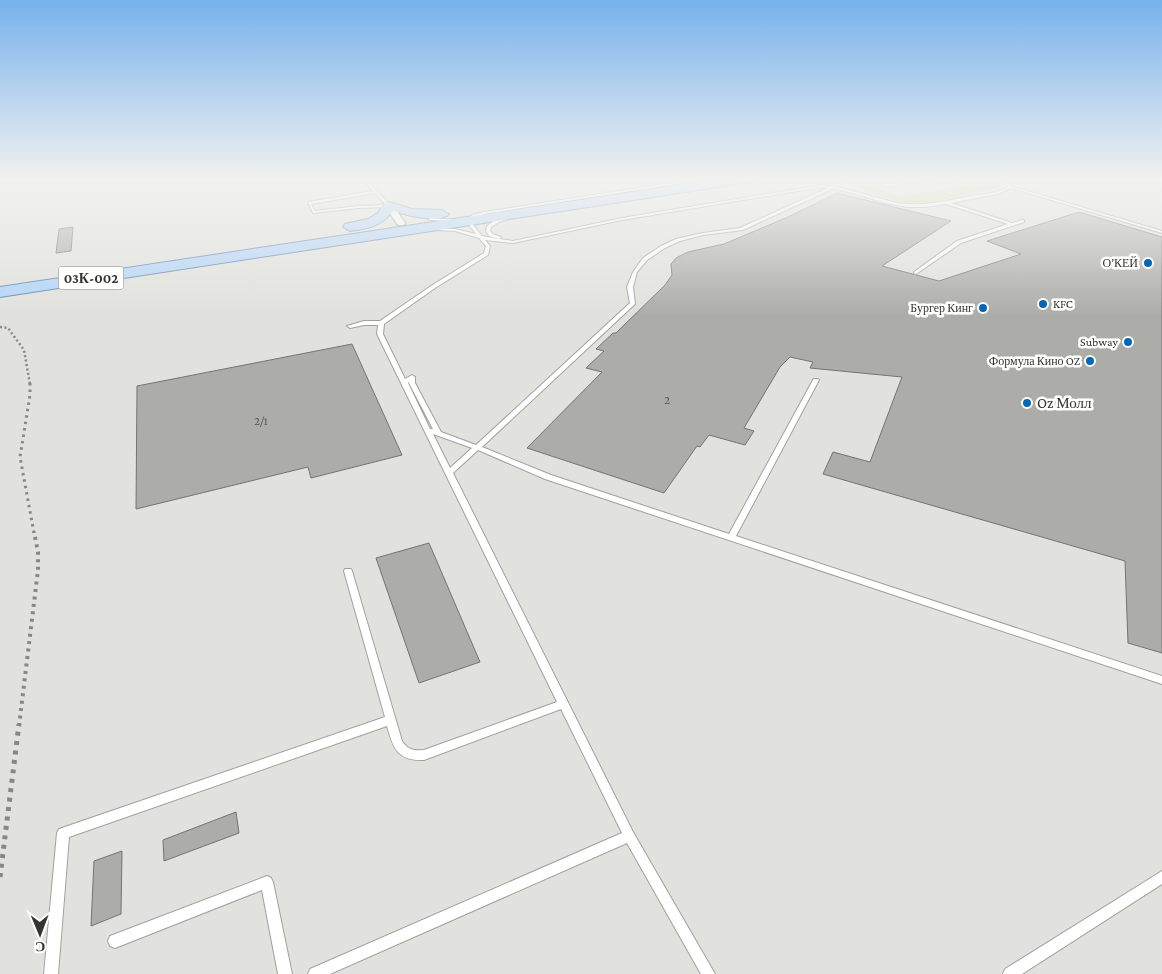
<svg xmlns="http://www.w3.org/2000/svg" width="1162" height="974" font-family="'Crimson Pro',serif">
<rect width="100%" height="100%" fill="#e1e1dd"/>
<polygon fill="#d3d599" points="838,178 858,178 899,197 968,185 951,178 977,178 1002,187 925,203 904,202 879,196"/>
<g fill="#acaca8" stroke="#747470">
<polygon points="837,193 951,221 882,266 939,281 1021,254 987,241 1079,212 1162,237 1162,653 1128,643 1125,561 823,474 833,452 870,462 902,377 810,368 813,362 790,357 780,367 744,428 754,431 745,445 709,435 700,447 697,446 664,493 527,448 602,372 586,368 604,351 596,349 613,333 616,333 665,285 672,275 671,264 676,258 688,252 724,244 788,217"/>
<polygon points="73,227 71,251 56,253 59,229"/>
<polygon points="352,344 402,455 311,478 308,467 136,509 137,386"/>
<polygon points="429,543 480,662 419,683 376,558"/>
<polygon points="236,812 239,833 164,861 163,840"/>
<polygon points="122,851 121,914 91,926 94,861"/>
</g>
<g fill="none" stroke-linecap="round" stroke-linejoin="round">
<g stroke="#a0a19d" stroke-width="2">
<g id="lane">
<path d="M361 178H365L390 205V207L358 208 313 213 308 202 373 191ZM375 193 386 205 358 206 315 211 311 204Z"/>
<path d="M703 178H714L484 214 474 217 470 221 482 236 499 239 489 236 486 231 487 226 495 220 506 218V220L499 222 491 227 490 231 493 234 501 237V238L499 239 513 241 622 218 822 185C848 187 872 198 898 203 922 207 946 201 970 196 983 194 996 194 1008 187L1004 182 996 178C1004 178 1007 180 1011 186L1162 231V233L1011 188 998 194 951 203 1012 223 1022 220H1024V222L961 243 916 274 914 273V272L957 241 1008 224 946 204 926 207H907L886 203 841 190 822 187 622 220 513 243 485 240 490 246 488 255 435 288 384 324 383 334 405 379 412 375 415 377V383L441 432 476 445 630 303 627 287 633 272 643 258 661 246 676 239 703 233 740 228 828 188H830V190L743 230 703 235 680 241 665 248 647 260 637 272 633 287 635 304 482 447 551 475 729 534 813 380 814 379H818L819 380 736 536 1162 676V684L545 479 478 450 453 473 633 832 715 974H701L627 843 330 974H308L310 969 622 833 561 709 424 760C397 761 393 748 387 726L69 837 58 974H44L57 833 59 829 385 717 344 571 345 569H351L352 571 402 741C408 750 414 751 424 750L557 702 377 334 378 325H364L350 328 347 326 364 321H380L431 286 484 253 486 246 479 238 455 231 435 230 433 229 435 228 455 229 476 234 467 222 430 220H429V218L467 220 472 215 484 212ZM409 382V383L433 429H430L408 383ZM433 434 472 448 450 468Z"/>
<path d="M866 178C875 178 882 185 890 184 905 184 919 178 935 178L887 187Z"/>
<polygon points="1162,871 1162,884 1022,974 1003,974 1005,969"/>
<polygon points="267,876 271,878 273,882 292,974 278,974 262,890 115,948 110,946 108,941 110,936"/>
</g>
</g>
<g stroke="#a0a19d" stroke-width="3">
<polygon id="street" points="386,204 392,204 405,223 404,225 398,225 385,206"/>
</g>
<g stroke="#6589b0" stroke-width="2">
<g id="primary">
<polygon points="726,178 757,178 751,182 0,297 0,287"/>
<path d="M389 202 412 209 442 210 449 214C440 224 405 215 393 211 382 226 367 229 350 231L343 227 345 224 368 219 378 213 384 203Z"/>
</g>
</g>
<polyline stroke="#878785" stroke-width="2" stroke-dasharray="1 2" stroke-linecap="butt" points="969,185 976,186"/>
<polyline stroke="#878785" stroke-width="2.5" stroke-dasharray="2 2.5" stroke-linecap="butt" points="0,327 8,328 24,350 30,384"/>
<polyline stroke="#878785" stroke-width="3" stroke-dasharray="2.5 4" stroke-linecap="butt" points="30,383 30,395 20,457 34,533"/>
<polyline stroke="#878785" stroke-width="4" stroke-dasharray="3 4.5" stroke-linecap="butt" points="19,726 38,570 38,552 34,532"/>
<polyline stroke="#878785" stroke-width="5" stroke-dasharray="4 5.5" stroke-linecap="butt" points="0,877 19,724"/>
<use href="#lane" fill="#fff" fill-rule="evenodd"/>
<use href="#street" fill="#fff" fill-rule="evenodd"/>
<use href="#primary" fill="#b2d4f8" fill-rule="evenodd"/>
</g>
<linearGradient id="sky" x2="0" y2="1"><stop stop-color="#77b2ec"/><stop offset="0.57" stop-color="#f2f2f0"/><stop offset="1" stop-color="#f2f2f0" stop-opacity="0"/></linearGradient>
<rect width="1162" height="315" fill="url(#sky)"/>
<g fill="#0567b4" stroke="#fffffe" stroke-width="2">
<circle cx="1148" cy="263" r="5"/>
<circle cx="1043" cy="304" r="5"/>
<circle cx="983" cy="308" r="5"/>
<circle cx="1128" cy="342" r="5"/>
<circle cx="1090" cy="361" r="5"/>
<circle cx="1027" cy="403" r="5"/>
</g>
<g text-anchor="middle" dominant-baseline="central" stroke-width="5" stroke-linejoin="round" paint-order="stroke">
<g font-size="12" fill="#343433" stroke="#fffffe" text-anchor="end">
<text x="1138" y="263">О’КЕЙ</text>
<text x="1053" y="304" text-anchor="start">KFC</text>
<text x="973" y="308">Бургер Кинг</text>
<text x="1118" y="342">Subway</text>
<text x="1080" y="361">Формула Кино OZ</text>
</g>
<g font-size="12" fill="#525250">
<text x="667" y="400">2</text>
<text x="261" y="421">2/1</text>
</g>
<rect fill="#fffffe" stroke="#717170" stroke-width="1" x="58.5" y="266.5" width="65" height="23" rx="4"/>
<g font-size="14" font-weight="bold" fill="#343433">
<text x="91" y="278">03К-002</text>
</g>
<g font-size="15" fill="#343433" stroke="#fffffe" text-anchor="start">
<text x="1037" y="403">Oz Молл</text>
</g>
</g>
<g transform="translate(40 934) rotate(179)" stroke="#fffffe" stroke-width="4" paint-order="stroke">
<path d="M0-4L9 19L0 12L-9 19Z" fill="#343433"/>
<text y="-8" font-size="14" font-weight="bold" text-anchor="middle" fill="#343433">С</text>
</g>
</svg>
